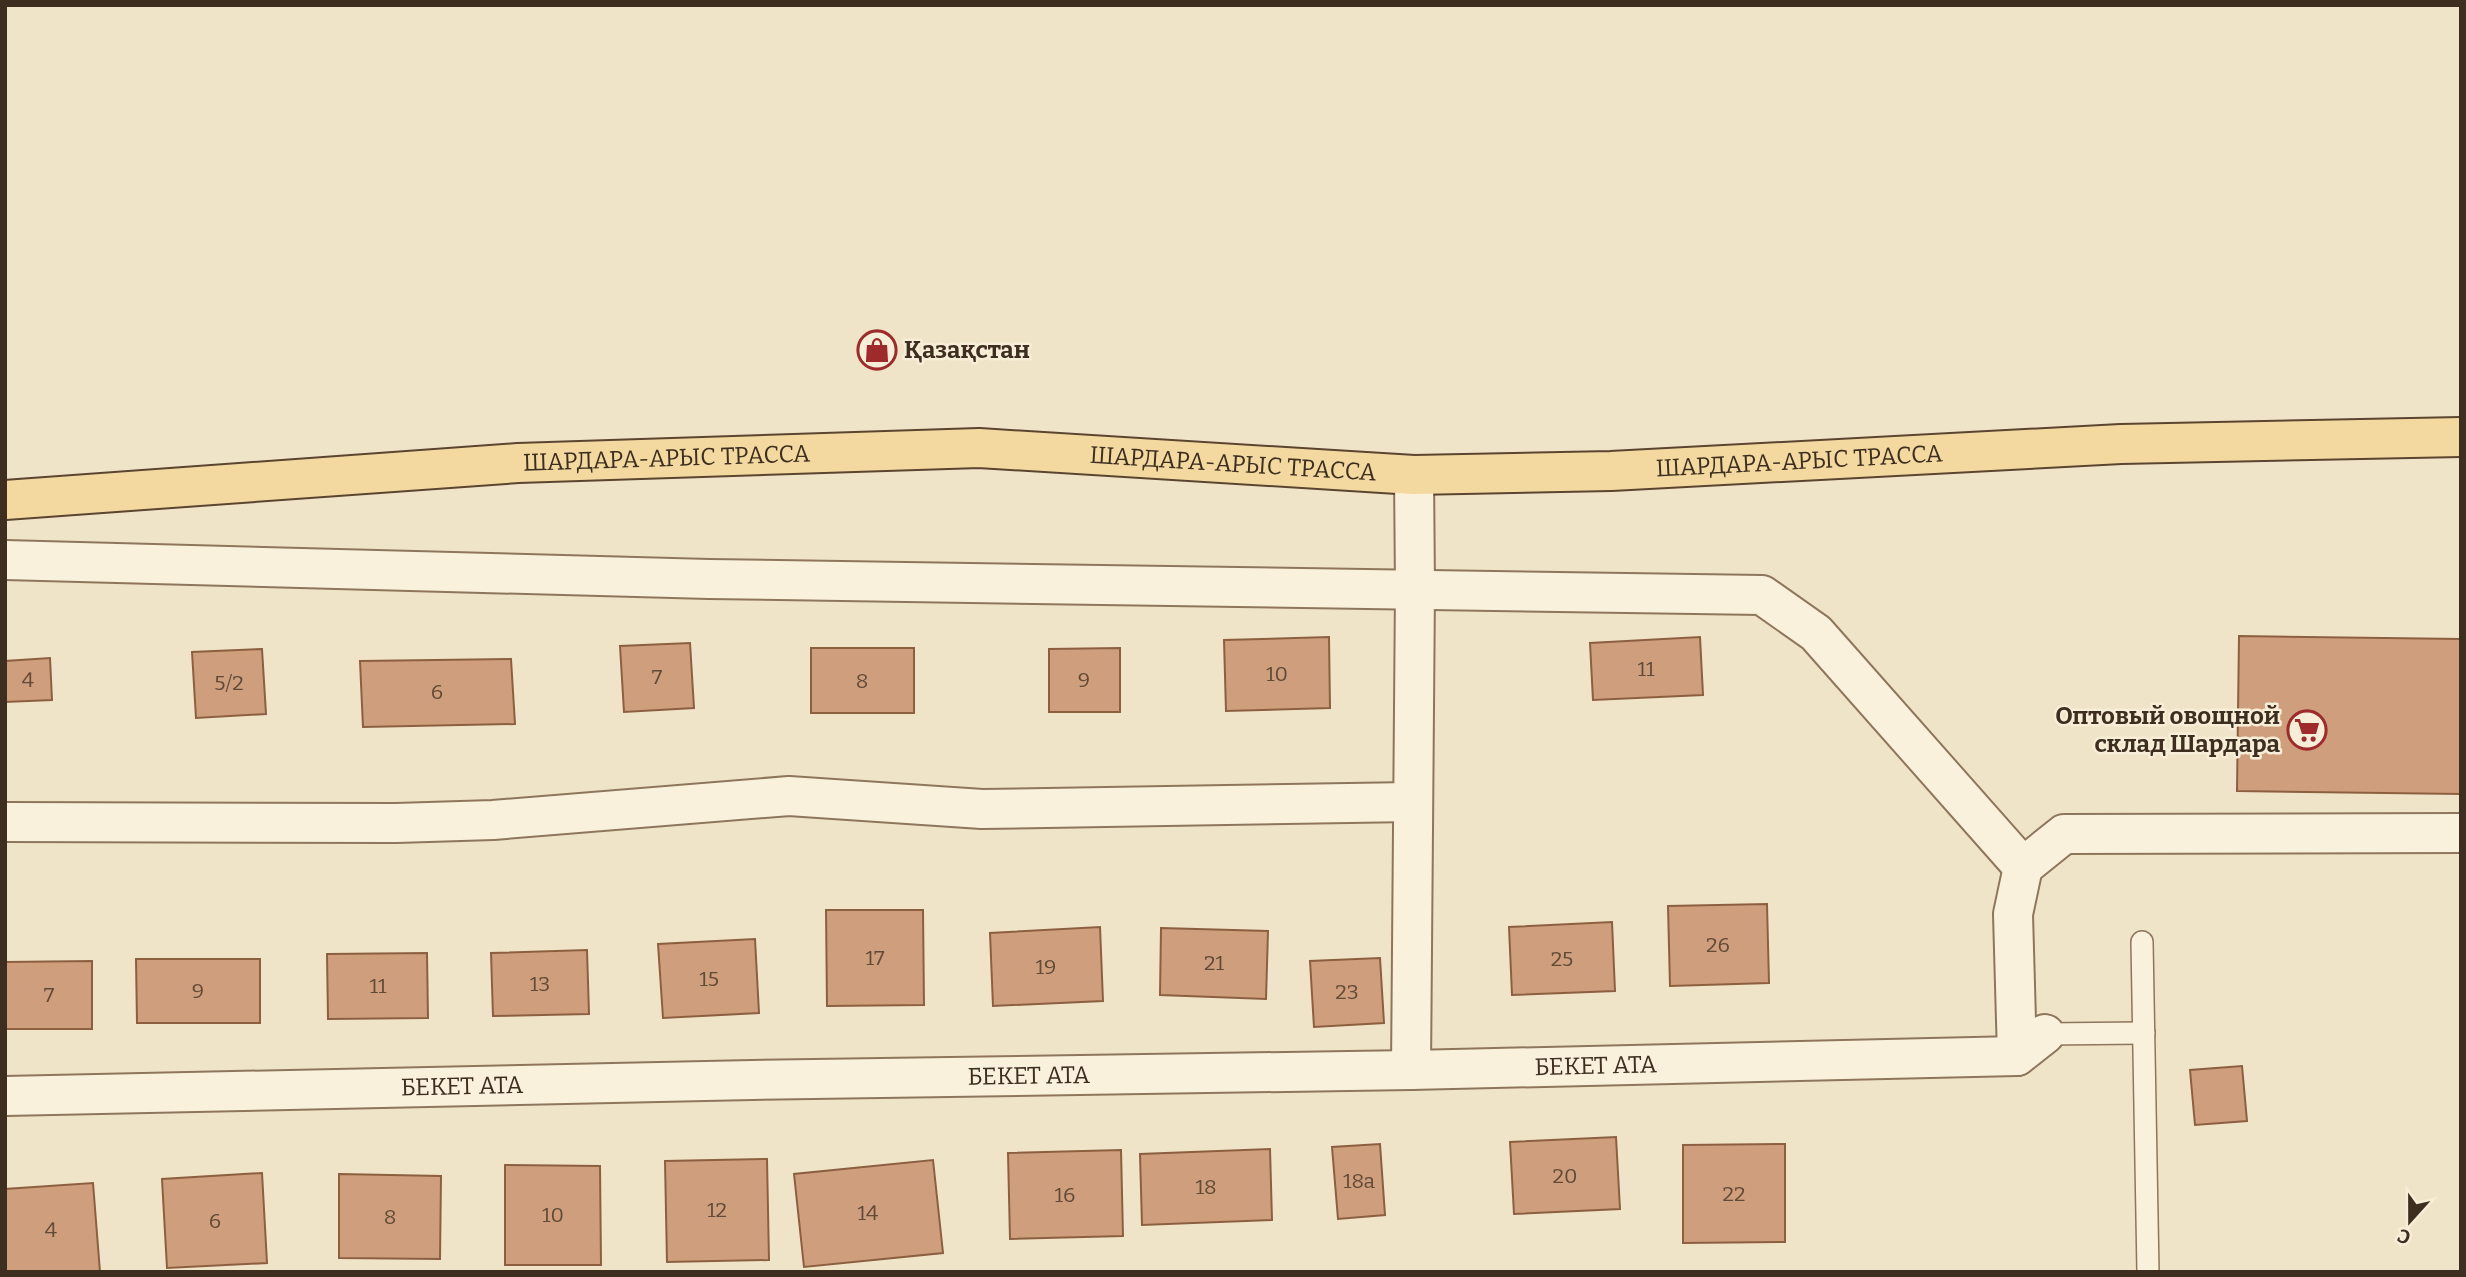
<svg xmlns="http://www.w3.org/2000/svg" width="2466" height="1277" font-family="Bitter,serif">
<rect width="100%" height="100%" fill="#f0e4c8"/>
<g fill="#cf9f7d" stroke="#8d5f41" stroke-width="2">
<polygon points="2239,636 2461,639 2461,794 2237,791"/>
<polygon points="1329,637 1330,708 1226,711 1224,640"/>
<polygon points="1700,637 1703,695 1593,700 1590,643"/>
<polygon points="690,643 694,708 624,712 620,646"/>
<rect x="811" y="648" width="103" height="65"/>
<polygon points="1120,648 1120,712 1049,712 1049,649"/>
<polygon points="262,649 266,714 196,718 192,652"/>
<polygon points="50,658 52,700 5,702 5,661"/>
<polygon points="511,659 515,724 363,727 360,661"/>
<polygon points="1767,904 1769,983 1670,986 1668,906"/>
<polygon points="826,910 923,910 924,1005 827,1006"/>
<polygon points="1612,922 1615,991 1512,995 1509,927"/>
<polygon points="1100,927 1103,1001 993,1006 990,933"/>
<polygon points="1161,928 1268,931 1266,999 1160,995"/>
<polygon points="755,939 759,1013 663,1018 658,944"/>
<polygon points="587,950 589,1014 493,1016 491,953"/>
<polygon points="427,953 428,1018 328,1019 327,954"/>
<polygon points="1380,958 1384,1023 1314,1027 1310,961"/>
<polygon points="136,959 260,959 260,1023 137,1023"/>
<polygon points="92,961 92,1029 5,1029 5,962"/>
<polygon points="2242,1066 2247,1121 2195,1125 2190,1070"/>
<polygon points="1616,1137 1620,1209 1514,1214 1510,1142"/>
<polygon points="1380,1144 1385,1215 1338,1219 1332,1147"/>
<polygon points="1785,1144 1785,1242 1683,1243 1683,1145"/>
<polygon points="1270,1149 1272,1220 1142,1225 1140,1154"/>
<polygon points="1121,1150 1123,1236 1010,1239 1008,1153"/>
<polygon points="767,1159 769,1260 667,1262 665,1161"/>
<polygon points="933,1160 943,1253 804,1267 794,1174"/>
<polygon points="505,1165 600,1166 601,1265 505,1265"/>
<polygon points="262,1173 267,1263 167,1268 162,1179"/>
<polygon points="339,1174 441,1176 440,1259 339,1258"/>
<polygon points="93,1183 100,1272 5,1272 5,1189"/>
</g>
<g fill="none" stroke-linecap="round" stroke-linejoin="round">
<g stroke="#8d765c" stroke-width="24">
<g id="service">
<polyline points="2142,942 2148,1272"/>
<polyline points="2045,1034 2144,1033"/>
</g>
</g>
<g stroke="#8d765c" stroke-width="42">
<g id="minor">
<polyline points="5,560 709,579 1762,595 1816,633 2023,867 2064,834 2461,833"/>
<polyline points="5,822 396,823 493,820 789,796 982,809 1412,802"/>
<polyline points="2017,1056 2013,914 2023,867"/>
<polyline points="1411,1070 1415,588 1414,475"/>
<path id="s1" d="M5 1096 752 1080 1411 1070 2017 1056 2045 1034"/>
</g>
</g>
<g stroke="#5b4430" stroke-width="42">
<g id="primary">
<path id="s2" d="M5 500 518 463 979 448 1414 475 1611 471 2121 444 2461 437"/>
</g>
</g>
<use href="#service" stroke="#faf1dc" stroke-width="21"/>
<use href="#minor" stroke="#faf1dc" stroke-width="38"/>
<use href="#primary" stroke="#f3d9a0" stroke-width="38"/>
</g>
<defs>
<g id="shop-ring" transform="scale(2.0125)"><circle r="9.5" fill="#f7eed8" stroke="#9e2a2b" stroke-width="1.5"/><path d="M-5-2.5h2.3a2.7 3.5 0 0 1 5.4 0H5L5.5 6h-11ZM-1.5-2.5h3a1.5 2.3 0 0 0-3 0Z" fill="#9e2a2b"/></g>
<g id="supermarket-ring" transform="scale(2.0125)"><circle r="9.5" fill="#f7eed8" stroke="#9e2a2b" stroke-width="1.5"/><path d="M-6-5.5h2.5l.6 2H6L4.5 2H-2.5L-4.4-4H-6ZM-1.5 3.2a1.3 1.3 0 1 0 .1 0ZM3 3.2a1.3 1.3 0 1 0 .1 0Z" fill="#9e2a2b"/></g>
</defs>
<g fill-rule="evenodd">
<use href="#shop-ring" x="877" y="350"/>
<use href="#supermarket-ring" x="2307" y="730"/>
</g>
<g text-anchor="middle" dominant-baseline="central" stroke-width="5" stroke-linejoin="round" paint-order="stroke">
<g font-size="21" fill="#624a37">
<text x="1646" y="669">11</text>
<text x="1277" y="674">10</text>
<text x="657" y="677">7</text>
<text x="28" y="680">4</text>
<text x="1084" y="680">9</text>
<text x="862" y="681">8</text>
<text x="229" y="683">5/2</text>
<text x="437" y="692">6</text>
<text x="1718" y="945">26</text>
<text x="875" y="958">17</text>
<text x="1562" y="959">25</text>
<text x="1214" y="963">21</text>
<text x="1046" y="967">19</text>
<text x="709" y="979">15</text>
<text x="540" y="984">13</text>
<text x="378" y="986">11</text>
<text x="198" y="991">9</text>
<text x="1347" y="992">23</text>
<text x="49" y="995">7</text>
<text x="1565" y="1176">20</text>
<text x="1359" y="1181">18а</text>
<text x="1206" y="1187">18</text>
<text x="1734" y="1194">22</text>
<text x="1065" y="1195">16</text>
<text x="717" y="1210">12</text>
<text x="868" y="1213">14</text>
<text x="553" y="1215">10</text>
<text x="390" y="1217">8</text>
<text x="215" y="1221">6</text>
<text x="51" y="1230">4</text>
</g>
<g font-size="24" font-weight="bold" fill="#3d2e20" stroke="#f7eed8" text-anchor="start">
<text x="904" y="350">Қазақстан</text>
<text x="2280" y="716" text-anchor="end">Оптовый овощной<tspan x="2280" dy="28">склад Шардара</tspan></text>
</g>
<g font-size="24" fill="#3d2e20" stroke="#f7eed8">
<text stroke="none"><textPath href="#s2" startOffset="663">ШАРДАРА-АРЫС ТРАССА</textPath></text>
<text stroke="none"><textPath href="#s2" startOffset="1797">ШАРДАРА-АРЫС ТРАССА</textPath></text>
<text stroke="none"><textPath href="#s2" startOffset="1230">ШАРДАРА-АРЫС ТРАССА</textPath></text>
<text stroke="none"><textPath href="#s1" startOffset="1591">БЕКЕТ АТА</textPath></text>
<text stroke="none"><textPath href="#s1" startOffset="1024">БЕКЕТ АТА</textPath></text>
<text stroke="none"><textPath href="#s1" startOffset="457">БЕКЕТ АТА</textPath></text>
</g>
</g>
<rect width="2466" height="1277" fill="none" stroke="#3d2e20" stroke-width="14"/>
<g transform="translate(2410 1221) rotate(201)" stroke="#f7eed8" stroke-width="5" paint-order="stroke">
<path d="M0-5L12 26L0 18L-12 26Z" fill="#3d2e20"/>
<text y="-10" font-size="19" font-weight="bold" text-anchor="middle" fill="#3d2e20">С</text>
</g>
</svg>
